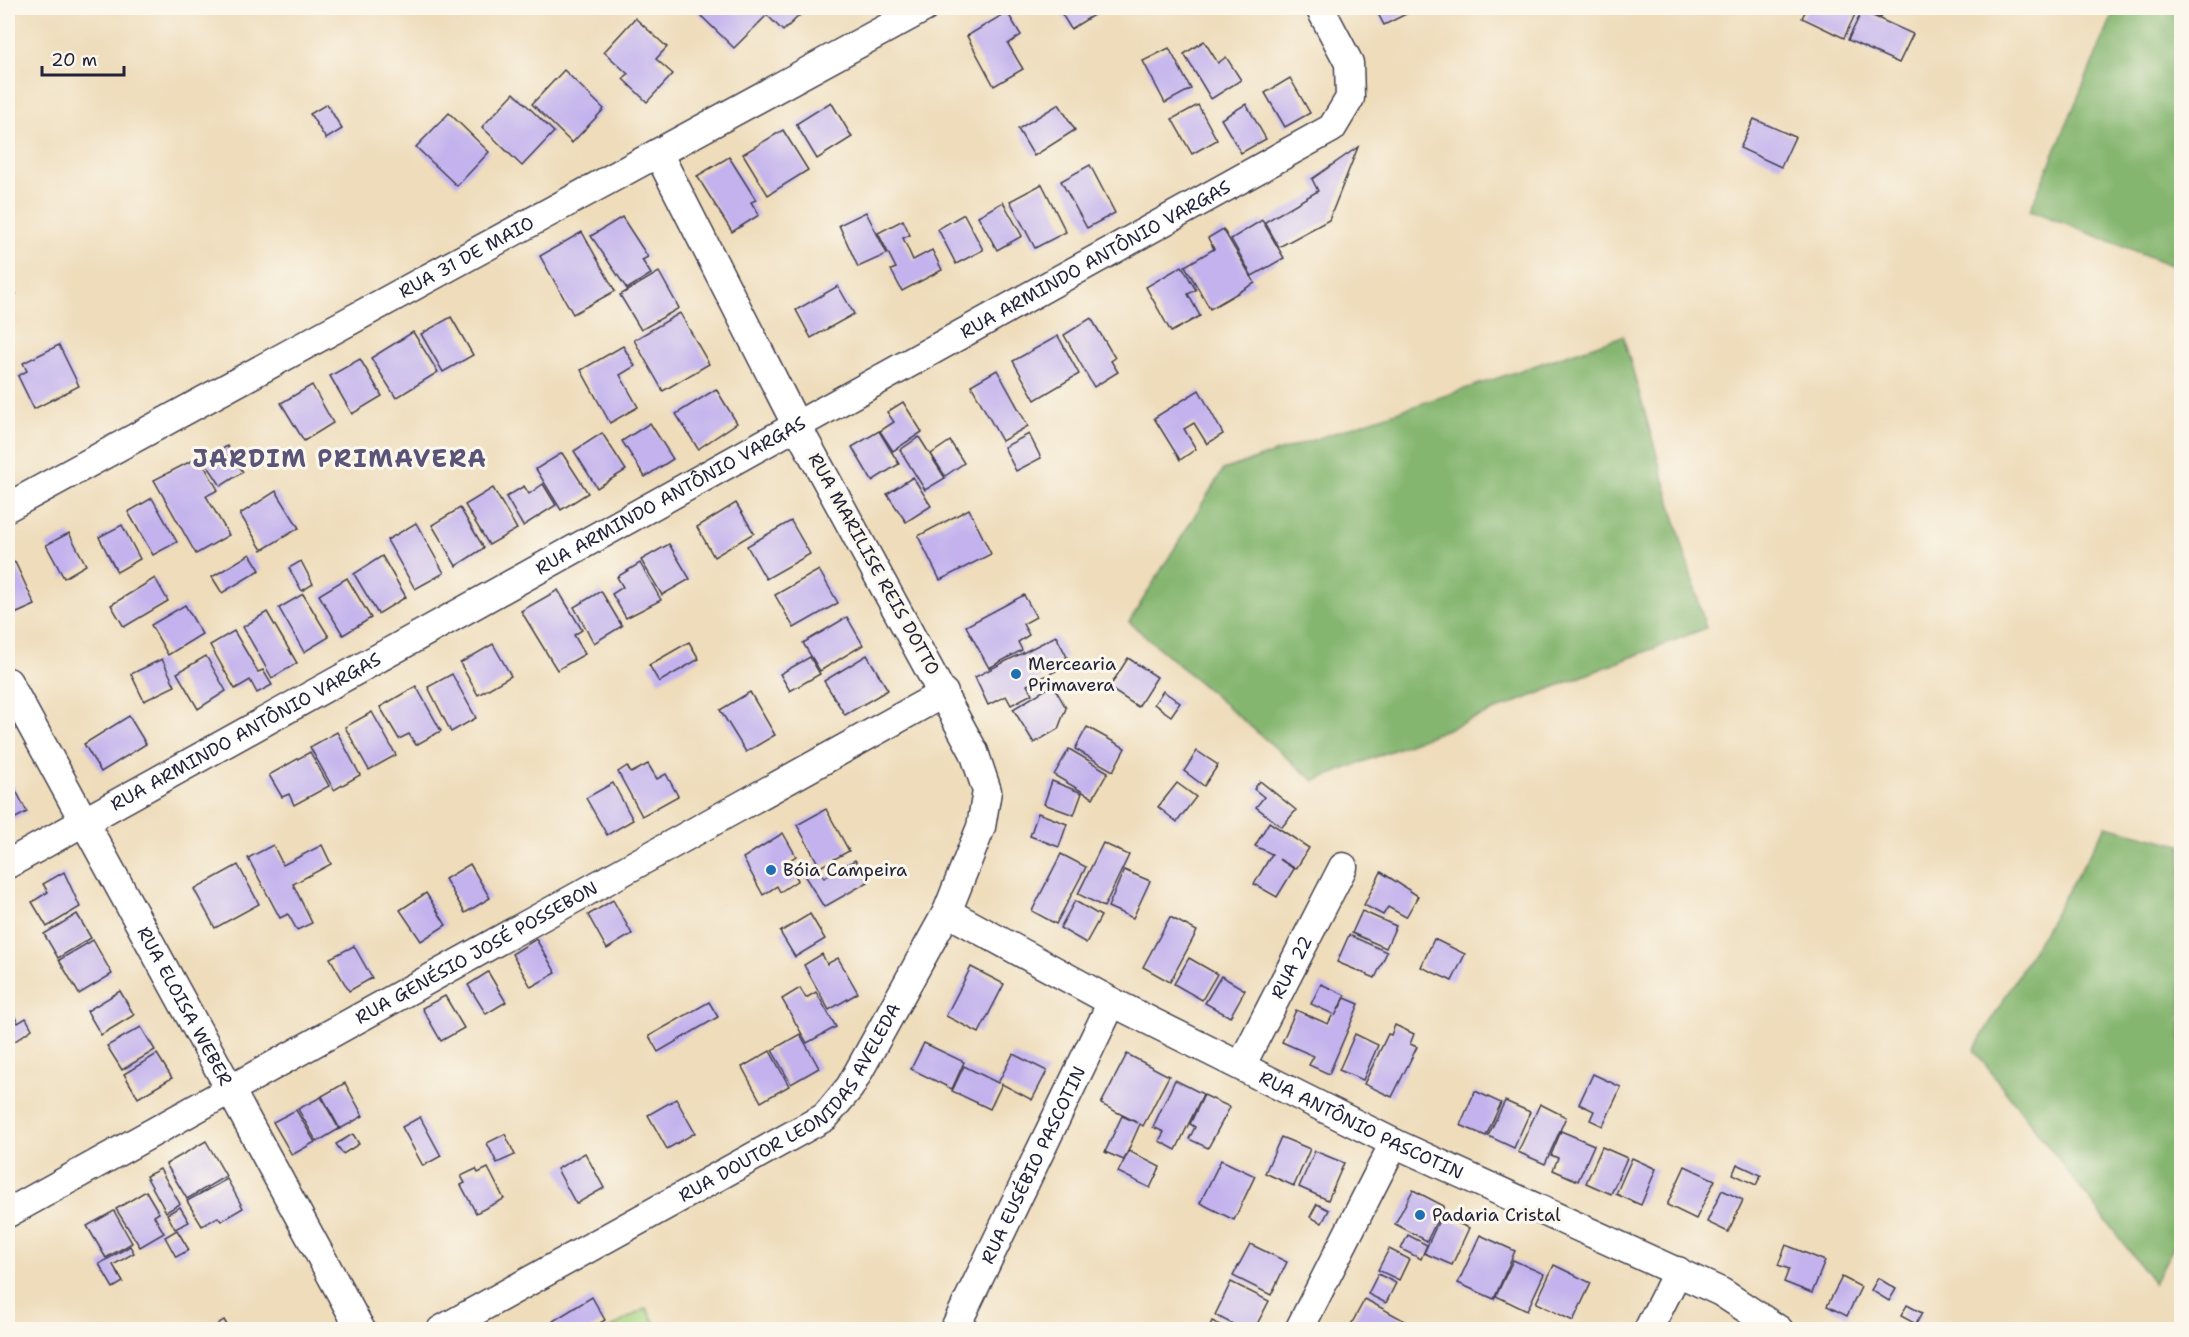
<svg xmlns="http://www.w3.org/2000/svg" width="2189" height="1337" font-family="'Shantell Sans',sans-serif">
<rect width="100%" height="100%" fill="#fbf7ec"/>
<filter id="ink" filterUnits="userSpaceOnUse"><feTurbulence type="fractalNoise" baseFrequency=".0167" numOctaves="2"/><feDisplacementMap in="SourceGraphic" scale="12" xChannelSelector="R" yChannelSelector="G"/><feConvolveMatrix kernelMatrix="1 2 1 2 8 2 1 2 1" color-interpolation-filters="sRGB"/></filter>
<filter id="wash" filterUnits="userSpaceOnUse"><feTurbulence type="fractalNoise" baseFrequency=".008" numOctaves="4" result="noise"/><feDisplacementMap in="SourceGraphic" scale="24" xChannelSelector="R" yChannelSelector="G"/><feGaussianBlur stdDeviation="1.35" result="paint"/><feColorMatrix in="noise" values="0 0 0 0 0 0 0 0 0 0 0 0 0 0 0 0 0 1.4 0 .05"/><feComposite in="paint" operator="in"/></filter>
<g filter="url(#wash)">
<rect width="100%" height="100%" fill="#eedcba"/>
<polygon fill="#a7d582" stroke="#647c5e" stroke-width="1.5" points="646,1308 659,1329 609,1329"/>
<g fill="#85b670" stroke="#546c56" stroke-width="1.5">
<polygon points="2116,8 2181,8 2181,269 2030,210"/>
<polygon points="1623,336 1706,628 1314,781 1129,622 1223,470"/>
<polygon points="2106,826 2181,845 2181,1233 2154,1283 1974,1050"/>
</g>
<g id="blocks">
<g fill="#c3b2ed">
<polygon points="693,8 796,8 802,13 783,31 767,15 734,48"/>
<polygon points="1058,8 1098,8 1100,11 1071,29"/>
<polygon points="1375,8 1418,8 1384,25"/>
<polygon points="1807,8 1858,8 1844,38 1802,18"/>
<polygon points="1860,8 1885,8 1881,18"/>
<polygon points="1862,11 1913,34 1899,63 1848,40"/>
<polygon points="1007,12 1021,35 1008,44 1023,69 994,86 967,36"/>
<polygon points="635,18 667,47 656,59 673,74 647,102 623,79 628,74 604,52"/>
<polygon points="1204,41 1218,63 1226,57 1241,80 1211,99 1184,54"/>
<polygon points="1169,48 1191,89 1165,103 1143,61"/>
<polygon points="564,70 604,109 572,143 532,104"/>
<polygon points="1290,78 1310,113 1285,127 1265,93"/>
<polygon points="514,93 554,132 522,166 482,127"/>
<polygon points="831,102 852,137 817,159 796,124"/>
<polygon points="327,104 342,129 326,139 310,114"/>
<polygon points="1059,104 1075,130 1034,156 1018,129"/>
<polygon points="1246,104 1266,139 1241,153 1221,119"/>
<polygon points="1198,105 1217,140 1192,154 1172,119"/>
<polygon points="449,113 489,152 457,186 416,147"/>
<polygon points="1754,119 1795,137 1781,167 1740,148"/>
<polygon points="783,130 808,170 768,195 743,154"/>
<polygon points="1358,147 1329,220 1279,247 1265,222 1318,191 1312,179"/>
<polygon points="729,157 756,200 751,202 759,215 732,232 697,176"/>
<polygon points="1090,165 1115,213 1087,228 1061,181"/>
<polygon points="1042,184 1066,232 1035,248 1010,201"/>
<polygon points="1003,202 1022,236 997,250 978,216"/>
<polygon points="866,212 887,254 858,267 839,225"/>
<polygon points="964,214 983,250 956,264 938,229"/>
<polygon points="622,217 648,257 642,260 651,274 627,289 591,236"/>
<polygon points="903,220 910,235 903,238 913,260 932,250 942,270 902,291 891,270 896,268 878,233"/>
<polygon points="1262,220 1284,258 1252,276 1231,239"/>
<polygon points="1223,229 1255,283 1210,309 1185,266 1214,249 1208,238"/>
<polygon points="582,232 615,291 573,314 540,256"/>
<polygon points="1182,266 1196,290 1188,294 1200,316 1171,332 1146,287"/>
<polygon points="659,272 679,308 641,330 620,295"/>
<polygon points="8,284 16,294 8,301"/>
<polygon points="838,286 854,314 811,338 796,310"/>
<polygon points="680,313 709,364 663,391 634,340"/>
<polygon points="451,317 473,355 443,372 421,334"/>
<polygon points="1091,318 1115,358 1111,361 1118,372 1094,387 1064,335"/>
<polygon points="413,332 438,372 396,398 371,358"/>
<polygon points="1058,336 1079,374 1035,400 1013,361"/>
<polygon points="59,345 79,386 34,409 18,376 27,371 23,363"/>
<polygon points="623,346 635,366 620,375 638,407 610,423 581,370"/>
<polygon points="360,359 382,396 352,414 330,376"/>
<polygon points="997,370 1028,426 1002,441 971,385"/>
<polygon points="312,385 333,423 304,441 281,403"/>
<polygon points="716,389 737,423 698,449 676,414"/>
<polygon points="1199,390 1223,434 1207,444 1194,423 1184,429 1196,449 1180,460 1154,418"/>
<polygon points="903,402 922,432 893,451 880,431 894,422 887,412"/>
<polygon points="650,423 673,459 645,477 622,441"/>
<polygon points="879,431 899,464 872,481 852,447"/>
<polygon points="602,433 626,470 597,488 574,451"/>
<polygon points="1029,434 1041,458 1016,471 1004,447"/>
<polygon points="919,437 945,478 925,490 900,450"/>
<polygon points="950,441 964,463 945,476 931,454"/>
<polygon points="227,446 243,472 221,486 204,460"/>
<polygon points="562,453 588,493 561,510 536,469"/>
<polygon points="199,457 218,490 206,496 229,535 196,554 154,480"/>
<polygon points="913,477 931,506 906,522 887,494"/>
<polygon points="543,484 556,505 523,526 506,497 524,486 529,494"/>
<polygon points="493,488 517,529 489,545 465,505"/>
<polygon points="276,491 299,528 262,550 240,514"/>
<polygon points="152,498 177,542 153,555 128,512"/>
<polygon points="736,503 754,533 714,557 697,527"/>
<polygon points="460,508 484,548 456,566 432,525"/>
<polygon points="969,509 991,554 940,580 918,536"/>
<polygon points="791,521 810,554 766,579 747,546"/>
<polygon points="416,523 444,573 415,589 387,540"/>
<polygon points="122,525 140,559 117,572 99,537"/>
<polygon points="69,533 86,565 64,578 46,545"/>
<polygon points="669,544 690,579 662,595 641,560"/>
<polygon points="250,554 260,570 222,593 212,577"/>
<polygon points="382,556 406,597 378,614 354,574"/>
<polygon points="301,561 313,584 302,591 289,568"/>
<polygon points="15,562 35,605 8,617 8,566"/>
<polygon points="640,563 661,600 626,618 612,594 623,587 617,577"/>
<polygon points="819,570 838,603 794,628 775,595"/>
<polygon points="155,578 168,601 124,627 111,605"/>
<polygon points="347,578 371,618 343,635 319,595"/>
<polygon points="558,590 582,630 574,635 585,654 557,670 521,611"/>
<polygon points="601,591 622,626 594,643 574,607"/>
<polygon points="303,594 329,637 304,652 279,608"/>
<polygon points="1024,595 1036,617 1023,624 1029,635 1018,642 1022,650 989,668 966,626"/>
<polygon points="185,605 202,634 168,655 151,625"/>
<polygon points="267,612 297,663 272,678 243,627"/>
<polygon points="847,617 863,645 820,671 803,643"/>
<polygon points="234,631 258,672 263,670 272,685 257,693 250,680 235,689 210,645"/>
<polygon points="1056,636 1067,657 1054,663 1058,670 1027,685 1032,694 1011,705 1006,696 988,705 975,677"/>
<polygon points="689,642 699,659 659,682 649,665"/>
<polygon points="493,644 511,676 478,695 460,663"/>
<polygon points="867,655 888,690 845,715 824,681"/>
<polygon points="206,656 226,691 198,709 177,673"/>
<polygon points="810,657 820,674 790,691 780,674"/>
<polygon points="1128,658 1157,677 1138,707 1109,688"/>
<polygon points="162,659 175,686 144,701 131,674"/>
<polygon points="452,674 476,718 451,732 428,687"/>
<polygon points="1053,685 1066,708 1058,729 1034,743 1013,709"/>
<polygon points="416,686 441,731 416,745 409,734 399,739 380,707"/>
<polygon points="1163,691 1180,703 1171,716 1154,704"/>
<polygon points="750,692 775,735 746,752 720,710"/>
<polygon points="372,712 396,755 369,770 345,727"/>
<polygon points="129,716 146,744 101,772 84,744"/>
<polygon points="1087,727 1125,748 1113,771 1075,749"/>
<polygon points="337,732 360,775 334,790 310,747"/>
<polygon points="1069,749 1108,772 1093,798 1054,775"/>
<polygon points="1197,751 1218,765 1204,786 1184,771"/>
<polygon points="310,752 329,786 294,805 289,794 282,797 269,775"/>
<polygon points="648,764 657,779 666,774 678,796 642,816 618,772 627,766 631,773"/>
<polygon points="1052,781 1082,793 1074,815 1044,804"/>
<polygon points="1260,781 1296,810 1282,827 1256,807 1264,797 1254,789"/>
<polygon points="613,783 633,820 607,835 586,798"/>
<polygon points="1177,783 1196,797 1177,822 1158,807"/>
<polygon points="13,785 27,812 8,822 8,788"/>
<polygon points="826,809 849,851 820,867 797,825"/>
<polygon points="1038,813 1067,824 1059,847 1030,836"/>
<polygon points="1269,822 1309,848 1296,869 1279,859 1294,869 1277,897 1254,884 1272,854 1255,846"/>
<polygon points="783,833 796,856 787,862 798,880 780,892 777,886 763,895 743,858"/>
<polygon points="1103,843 1129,855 1104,907 1078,894"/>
<polygon points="273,845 283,865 322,845 331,864 293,884 312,923 297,930 288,914 280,918 248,858"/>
<polygon points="1061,854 1086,867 1056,924 1032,911"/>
<polygon points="855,860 868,882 824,907 802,872 816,864 824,878"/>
<polygon points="470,864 490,898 465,913 445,879"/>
<polygon points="238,865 259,904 215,928 194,889"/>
<polygon points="1124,870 1150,881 1133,918 1108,907"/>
<polygon points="64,872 80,907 47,927 32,902 48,892 43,884"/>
<polygon points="1381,872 1418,896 1406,917 1388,907 1383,915 1364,905"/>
<polygon points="426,893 446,925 421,941 400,910"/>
<polygon points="613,900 632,934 607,949 588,915"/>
<polygon points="1075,901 1101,916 1086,943 1060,928"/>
<polygon points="1362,911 1396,926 1386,948 1352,933"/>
<polygon points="77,914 91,938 58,958 44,934"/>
<polygon points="810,914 825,939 795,957 780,932"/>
<polygon points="1170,917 1197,931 1170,982 1143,967"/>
<polygon points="1349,935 1387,952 1375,978 1337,962"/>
<polygon points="536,939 556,973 531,987 512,954"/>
<polygon points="1434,939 1465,954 1452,981 1421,967"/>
<polygon points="93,940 112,974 79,994 59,960"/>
<polygon points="354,946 372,978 349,991 330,958"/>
<polygon points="822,954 827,964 838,958 858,993 829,1010 804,965"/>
<polygon points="1189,958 1217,974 1202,1000 1174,984"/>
<polygon points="971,967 1004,984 979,1033 946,1016"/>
<polygon points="488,972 506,1002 486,1014 468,985"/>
<polygon points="1221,976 1245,990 1230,1017 1205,1003"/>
<polygon points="1321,984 1345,995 1335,1016 1345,998 1359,1004 1329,1074 1309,1065 1314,1056 1282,1042 1296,1010 1328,1024 1333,1014 1311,1004"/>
<polygon points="800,988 806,998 816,992 836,1027 807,1043 782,999"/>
<polygon points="120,991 134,1015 101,1035 87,1011"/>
<polygon points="445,996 464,1028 441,1041 422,1008"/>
<polygon points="709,1002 718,1017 658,1052 649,1036"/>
<polygon points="11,1010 18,1023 26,1018 32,1029 8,1046 8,1012"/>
<polygon points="1395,1025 1414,1034 1410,1044 1417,1047 1392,1097 1364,1084 1388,1034 1391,1035"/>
<polygon points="141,1027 155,1050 122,1070 107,1046"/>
<polygon points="800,1034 819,1068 791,1084 772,1050"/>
<polygon points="1355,1034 1378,1045 1363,1080 1339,1070"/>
<polygon points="924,1043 964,1062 952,1089 911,1069"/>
<polygon points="770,1051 789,1086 761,1102 742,1067"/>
<polygon points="157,1054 172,1078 138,1098 124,1074"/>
<polygon points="1013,1054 1047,1071 1032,1100 1002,1084 990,1109 952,1091 964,1066 998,1083"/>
<polygon points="1127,1054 1169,1076 1143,1126 1140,1124 1124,1160 1105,1152 1122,1116 1138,1123 1101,1104"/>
<polygon points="1593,1074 1621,1087 1603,1126 1590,1120 1594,1111 1579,1104"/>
<polygon points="1175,1080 1203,1094 1176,1150 1159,1141 1164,1132 1153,1127"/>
<polygon points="345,1083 363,1116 340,1129 322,1096"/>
<polygon points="1475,1091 1501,1103 1486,1136 1460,1125"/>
<polygon points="1204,1095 1230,1107 1208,1148 1189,1139 1195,1127 1190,1124"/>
<polygon points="321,1097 339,1129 317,1142 298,1109"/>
<polygon points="676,1099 695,1133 667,1149 648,1115"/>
<polygon points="1505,1101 1530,1112 1514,1148 1488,1136"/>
<polygon points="1540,1104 1566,1117 1545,1164 1518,1152"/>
<polygon points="296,1110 315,1142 292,1155 273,1122"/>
<polygon points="420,1117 441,1156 423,1166 402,1127"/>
<polygon points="1561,1131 1594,1145 1578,1181 1553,1170 1558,1158 1551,1155"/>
<polygon points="353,1134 359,1144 343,1154 336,1144"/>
<polygon points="505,1134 515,1155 497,1163 487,1143"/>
<polygon points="1281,1137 1310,1149 1294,1186 1265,1173"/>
<polygon points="206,1141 226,1176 187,1199 166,1164"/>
<polygon points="1602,1147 1627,1158 1611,1194 1586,1183"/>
<polygon points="1129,1151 1160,1167 1150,1188 1118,1172"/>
<polygon points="1315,1151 1344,1163 1328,1200 1299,1187"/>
<polygon points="585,1153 604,1188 576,1204 557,1169"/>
<polygon points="1632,1158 1656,1169 1641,1205 1616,1194"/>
<polygon points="1221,1160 1255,1176 1234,1220 1200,1203"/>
<polygon points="1737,1164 1761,1175 1756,1185 1733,1174"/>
<polygon points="1685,1166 1715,1180 1696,1219 1667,1205"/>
<polygon points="488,1168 504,1199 476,1213 461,1185 465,1183 461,1176 476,1169 478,1173"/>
<polygon points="160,1169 180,1204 166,1212 146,1176"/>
<polygon points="227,1179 243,1208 221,1221 218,1217 202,1226 187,1201"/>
<polygon points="1413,1190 1444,1206 1427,1241 1395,1224"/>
<polygon points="1722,1190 1743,1200 1728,1232 1707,1222"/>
<polygon points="146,1191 159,1213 154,1216 164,1233 140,1247 116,1209"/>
<polygon points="1317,1204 1329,1210 1322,1223 1310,1217"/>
<polygon points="180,1207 189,1222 175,1229 167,1214"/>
<polygon points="114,1211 132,1243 106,1258 87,1226"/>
<polygon points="1441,1216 1469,1228 1452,1265 1424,1253"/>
<polygon points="177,1230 189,1250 176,1257 165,1237"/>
<polygon points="1408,1235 1427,1245 1421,1259 1401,1249"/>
<polygon points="1480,1235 1515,1251 1494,1299 1458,1283"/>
<polygon points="1250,1244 1287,1262 1271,1295 1233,1276"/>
<polygon points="1786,1245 1825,1261 1812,1293 1784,1282 1789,1269 1778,1265"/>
<polygon points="130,1246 134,1253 113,1265 123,1282 113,1288 99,1264"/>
<polygon points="1389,1249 1409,1259 1399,1280 1378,1270"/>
<polygon points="1513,1260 1544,1274 1527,1311 1496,1296"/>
<polygon points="1554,1265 1591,1283 1573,1321 1536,1303"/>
<polygon points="1378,1274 1396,1283 1386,1303 1368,1294"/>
<polygon points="1842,1277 1861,1287 1847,1316 1827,1306"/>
<polygon points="1878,1278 1896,1289 1889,1301 1871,1290"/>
<polygon points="1231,1282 1269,1301 1254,1330 1244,1330 1215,1315"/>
<polygon points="592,1297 605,1320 589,1330 558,1330 553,1321"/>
<polygon points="1365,1299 1407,1322 1403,1330 1348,1330"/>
<polygon points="1907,1305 1922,1313 1916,1324 1901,1316"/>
<polygon points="224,1320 230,1330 209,1330"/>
<polygon points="1212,1321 1230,1330 1208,1330"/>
</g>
</g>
</g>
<g filter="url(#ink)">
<use href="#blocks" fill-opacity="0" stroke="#413e4e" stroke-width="1.5"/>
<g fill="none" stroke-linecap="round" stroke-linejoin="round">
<g stroke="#413e4e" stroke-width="31">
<g id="minor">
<path id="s1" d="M8 507 924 8"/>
<path id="s2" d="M8 682 361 1330"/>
<path id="s3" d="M8 864 1332 128 1350 98 1349 63 1320 8"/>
<path id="s4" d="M947 912 1112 1002 1394 1143 1721 1292 1779 1330"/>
<path id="s5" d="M1241 1066 1343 867"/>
<path id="s6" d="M8 1213 944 693"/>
<path id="s7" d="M441 1330 825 1117 850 1087 947 912 981 827 987 791 974 752 797 426 658 153"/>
<path id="s8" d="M954 1330 1112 1002"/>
<polyline points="1299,1330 1394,1143"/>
<polyline points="1648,1330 1678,1271"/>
</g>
</g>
<use href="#minor" stroke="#fff" stroke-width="28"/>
</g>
</g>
<g fill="#1f6fb2" stroke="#fbf7ec" stroke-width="2">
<circle cx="1016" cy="674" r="6"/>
<circle cx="771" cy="870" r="6"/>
<circle cx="1420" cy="1215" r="6"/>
</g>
<g text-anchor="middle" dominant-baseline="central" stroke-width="6" stroke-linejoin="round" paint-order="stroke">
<g font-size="18" fill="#22223b" stroke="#fbf7ec">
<text stroke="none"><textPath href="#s1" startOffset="522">RUA 31 DE MAIO</textPath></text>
<text stroke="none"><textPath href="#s3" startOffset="1244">RUA ARMINDO ANTÔNIO VARGAS</textPath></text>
<text stroke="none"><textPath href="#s3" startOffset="758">RUA ARMINDO ANTÔNIO VARGAS</textPath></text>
<text transform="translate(874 564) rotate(61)">RUA MARILISE REIS DOTTO</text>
<text stroke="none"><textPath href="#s3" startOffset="272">RUA ARMINDO ANTÔNIO VARGAS</textPath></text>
<text stroke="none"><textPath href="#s6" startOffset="536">RUA GENÉSIO JOSÉ POSSEBON</textPath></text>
<text stroke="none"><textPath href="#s5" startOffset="111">RUA 22</textPath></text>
<text stroke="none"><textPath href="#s2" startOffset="369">RUA ELOISA WEBER</textPath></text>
<text stroke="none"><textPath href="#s7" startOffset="423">RUA DOUTOR LEONIDAS AVELEDA</textPath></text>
<text stroke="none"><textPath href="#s4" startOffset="466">RUA ANTÔNIO PASCOTIN</textPath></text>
<text stroke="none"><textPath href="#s8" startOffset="183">RUA EUSÉBIO PASCOTIN</textPath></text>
</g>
<g font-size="18" fill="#22223b" stroke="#fbf7ec" text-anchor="start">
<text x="1028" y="664">Mercearia<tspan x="1028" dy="21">Primavera</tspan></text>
<text x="783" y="870">Bóia Campeira</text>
<text x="1432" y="1215">Padaria Cristal</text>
</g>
<g font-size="24" font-weight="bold" letter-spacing="1.5" fill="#5a5479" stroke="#fbf7ec">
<text x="340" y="459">JARDIM PRIMAVERA</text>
</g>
</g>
<rect width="2189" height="1337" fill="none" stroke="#fbf7ec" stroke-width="30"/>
<path d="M42 66v9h82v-9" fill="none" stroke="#22223b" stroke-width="3"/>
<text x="51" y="66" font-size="18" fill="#22223b" stroke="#fbf7ec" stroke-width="4.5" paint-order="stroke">20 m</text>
</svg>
